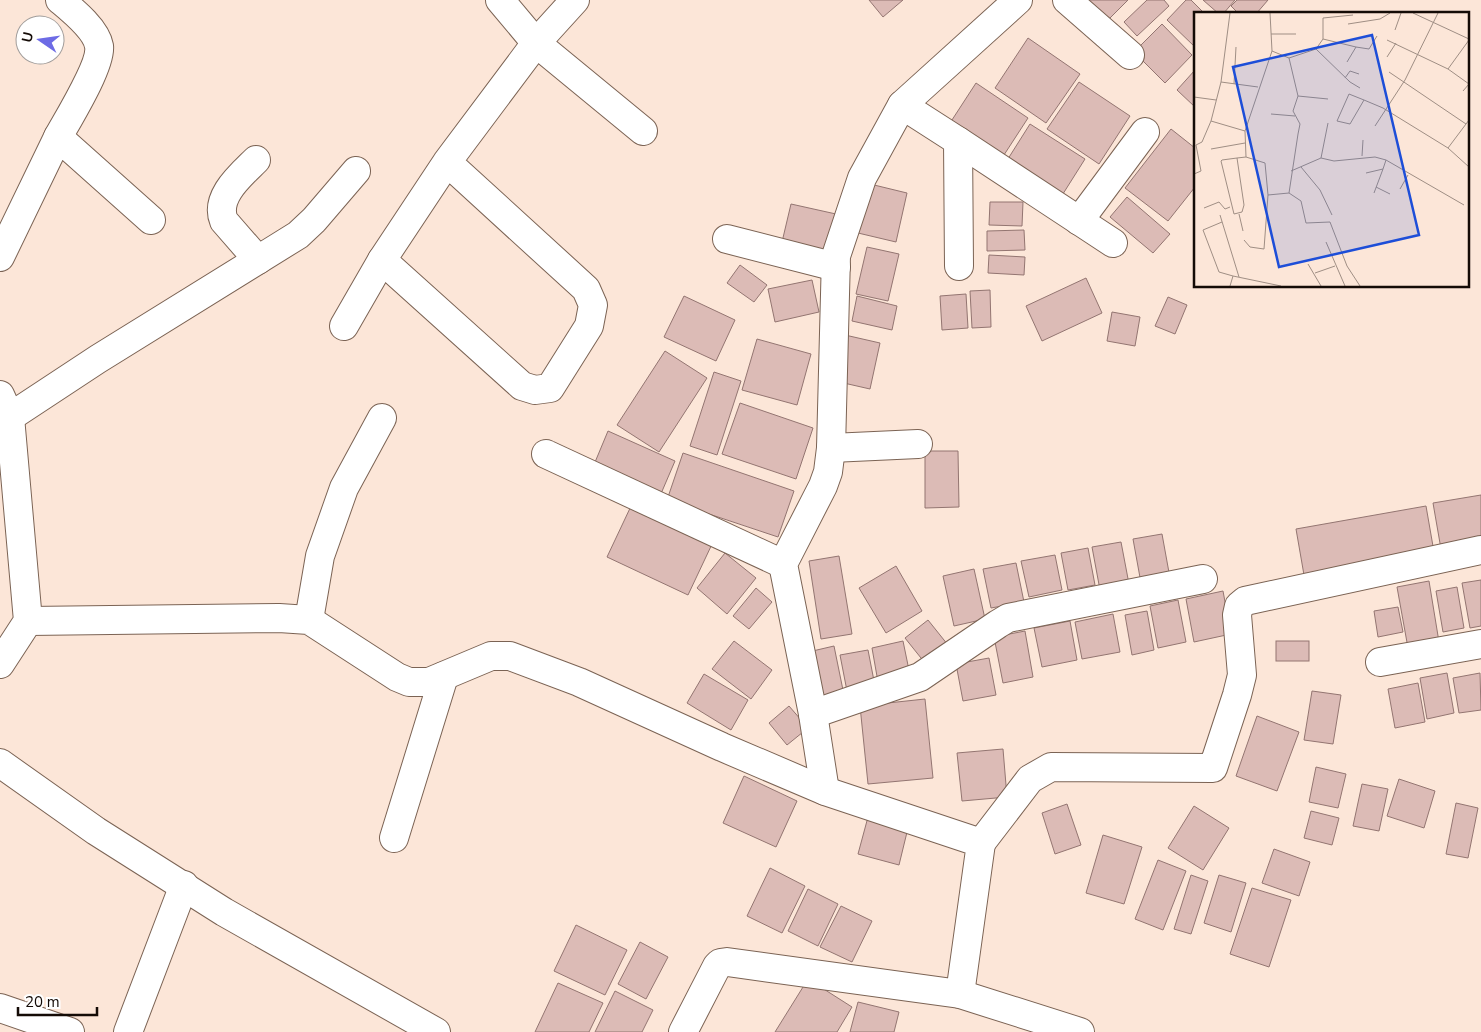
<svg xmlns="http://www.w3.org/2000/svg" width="1481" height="1032" font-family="'Nunito Sans',sans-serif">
<rect width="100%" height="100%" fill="#fce6d8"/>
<g fill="#dcbbb6" stroke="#937571">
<polygon points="869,0 903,0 883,17"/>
<polygon points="1075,0 1128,0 1102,26"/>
<polygon points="1147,0 1164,0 1169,6 1137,36 1124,22"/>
<polygon points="1186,0 1191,0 1205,14 1195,14 1195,47 1167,20"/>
<polygon points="1203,0 1235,0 1223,14 1219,14"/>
<polygon points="1237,0 1268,0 1256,14 1239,14 1231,6"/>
<polygon points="1162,24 1192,55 1165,83 1134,52"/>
<polygon points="1028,38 1080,74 1046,123 995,88"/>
<polygon points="1195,70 1195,107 1177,90"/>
<polygon points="1079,82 1130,116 1099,164 1047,129"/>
<polygon points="976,83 1028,118 1002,158 950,123"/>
<polygon points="1030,124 1085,159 1061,197 1006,162"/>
<polygon points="1171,129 1195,148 1195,187 1168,221 1125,188"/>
<polygon points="870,184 907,193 896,242 858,233"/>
<polygon points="1127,197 1170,234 1153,253 1110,217"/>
<polygon points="990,202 1023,202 1022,226 989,225"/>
<polygon points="791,204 836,214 827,253 782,242"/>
<polygon points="1024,230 1025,250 987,251 987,231"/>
<polygon points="867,247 899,254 888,301 856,294"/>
<polygon points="989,255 1025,257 1024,275 988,273"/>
<polygon points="740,265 767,285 754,302 727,283"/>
<polygon points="1086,278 1102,313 1042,341 1026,306"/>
<polygon points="812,280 819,312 775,322 768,289"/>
<polygon points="990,290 991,327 972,328 970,291"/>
<polygon points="966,294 968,328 942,330 940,296"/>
<polygon points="684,296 735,320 716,361 664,337"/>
<polygon points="857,296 897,306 892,330 852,321"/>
<polygon points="1168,297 1187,305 1175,334 1155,326"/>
<polygon points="1112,312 1140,317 1135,346 1107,341"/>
<polygon points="845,335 880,343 870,389 835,381"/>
<polygon points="757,339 811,354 797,405 742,390"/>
<polygon points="665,351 707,378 659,452 617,425"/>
<polygon points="714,372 741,381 717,455 690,446"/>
<polygon points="740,403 813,428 796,479 722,454"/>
<polygon points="608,431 675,461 660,496 593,467"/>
<polygon points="925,451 958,451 959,507 925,508"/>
<polygon points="683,453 794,491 778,537 667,500"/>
<polygon points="1481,495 1481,542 1441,549 1433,503"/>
<polygon points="632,504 713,542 688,595 607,557"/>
<polygon points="1426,506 1434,552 1304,575 1296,529"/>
<polygon points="1162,534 1170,578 1141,583 1133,539"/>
<polygon points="1121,542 1129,584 1100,590 1092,547"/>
<polygon points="1088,548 1095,585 1068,590 1061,553"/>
<polygon points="725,553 756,578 727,614 697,588"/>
<polygon points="1055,555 1062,590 1029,597 1021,561"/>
<polygon points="839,556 852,634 821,639 809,561"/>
<polygon points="1016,563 1024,602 991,608 983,569"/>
<polygon points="896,566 922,611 886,633 859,588"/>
<polygon points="974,569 985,619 954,626 943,576"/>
<polygon points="1481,580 1481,626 1470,628 1462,583"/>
<polygon points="1429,581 1439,642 1408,648 1397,587"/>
<polygon points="1457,587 1464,628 1443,632 1436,591"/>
<polygon points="756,588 772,602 749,629 733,616"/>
<polygon points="1223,591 1231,634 1194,642 1186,599"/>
<polygon points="1178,600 1186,642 1158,648 1150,606"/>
<polygon points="1398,607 1403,632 1378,637 1374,611"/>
<polygon points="1147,611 1154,650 1132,655 1125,615"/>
<polygon points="1113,614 1120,652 1082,659 1075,622"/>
<polygon points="928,620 948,645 925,663 905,638"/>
<polygon points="1070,621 1077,660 1042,667 1034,628"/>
<polygon points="1025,631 1033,677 1003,683 994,637"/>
<polygon points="734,641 772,670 751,699 712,669"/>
<polygon points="903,641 910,675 878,682 872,648"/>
<rect x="1276" y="641" width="33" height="20"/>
<polygon points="834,646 844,695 814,701 804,653"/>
<polygon points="868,650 875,686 847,691 840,655"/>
<polygon points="989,658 996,695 963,701 956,664"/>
<polygon points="1447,673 1454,713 1427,719 1420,678"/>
<polygon points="1480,673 1481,710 1459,713 1453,678"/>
<polygon points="704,674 748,700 731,730 687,703"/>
<polygon points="1418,683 1425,722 1395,728 1388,689"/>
<polygon points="1312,691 1341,695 1333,744 1304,740"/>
<polygon points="925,699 933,778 868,784 860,706"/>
<polygon points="789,706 808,728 787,745 769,723"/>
<polygon points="1257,716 1299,732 1277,791 1236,776"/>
<polygon points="1003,749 1007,797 962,801 957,753"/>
<polygon points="1316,767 1346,774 1338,808 1309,802"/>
<polygon points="744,776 797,801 776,847 723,823"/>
<polygon points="1399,779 1435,791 1424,828 1387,816"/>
<polygon points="1362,784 1388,789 1379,831 1353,826"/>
<polygon points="1456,803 1478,808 1468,858 1446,854"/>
<polygon points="1067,804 1081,845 1055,854 1042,813"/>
<polygon points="1194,806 1229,828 1203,870 1168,848"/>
<polygon points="1311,811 1339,818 1332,845 1304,838"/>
<polygon points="868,817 908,828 899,865 858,854"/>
<polygon points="1103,835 1142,847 1124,904 1086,893"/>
<polygon points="1274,849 1310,862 1299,896 1262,883"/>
<polygon points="1158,860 1186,871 1163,930 1135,919"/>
<polygon points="770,868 805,886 782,933 747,916"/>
<polygon points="1191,875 1208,881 1191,934 1174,929"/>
<polygon points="1219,875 1246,883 1231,932 1204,923"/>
<polygon points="1252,888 1291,900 1269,967 1230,954"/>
<polygon points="808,889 838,904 818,946 788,931"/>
<polygon points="841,906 872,921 852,962 820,947"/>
<polygon points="576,925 627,950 605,995 554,971"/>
<polygon points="640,942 668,957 646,999 618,984"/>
<polygon points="808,979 852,1007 837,1032 775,1032"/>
<polygon points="558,983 603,1003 589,1032 535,1032"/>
<polygon points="615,991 653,1010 642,1032 595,1032"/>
<polygon points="858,1002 899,1012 894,1032 850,1032"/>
</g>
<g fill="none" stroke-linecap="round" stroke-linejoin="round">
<g stroke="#7b6354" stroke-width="30">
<g id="minor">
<polyline points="500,0 536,43 643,131"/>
<polyline points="1067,0 1130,55"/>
<polyline points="902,105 958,141 959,266"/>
<path d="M58 137C68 119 102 64 99 46 96 29 72 10 60 0"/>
<polyline points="958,141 1113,243"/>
<path d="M256 160C241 175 214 197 224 221L258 260"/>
<polyline points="447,162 586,289 593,305 589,326 550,388 535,390 522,386 382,260 447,162 536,43 575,0"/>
<polyline points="1079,221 1145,132"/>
<polyline points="727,239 836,267"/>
<polyline points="0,257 58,137 151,220"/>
<polyline points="344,326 382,260"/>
<polyline points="0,395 10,417 28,621 0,664"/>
<polyline points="10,417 98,359 298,235 314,220 356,171"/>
<polyline points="831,448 918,444"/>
<polyline points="546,454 783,564"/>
<polyline points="309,620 320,556 344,488 382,418"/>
<polyline points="28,621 279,618 309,620 397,677 409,682 429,682 491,656 510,656 579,682 722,747 825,791 981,843 960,994 727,962 720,963 717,966 683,1032"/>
<polyline points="1380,662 1481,644"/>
<polyline points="813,714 920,677 998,624 1008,618 1203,579"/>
<polyline points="0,763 96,831 224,912 436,1032"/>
<polyline points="825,791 813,714 783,564 823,486 828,472 831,448 836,256 862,178 902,105 1018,0"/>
<polyline points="394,838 444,676"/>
<polyline points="981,843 1030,779 1051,767 1213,768 1237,695 1242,675 1237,615 1239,606 1245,601 1481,550"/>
<polyline points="960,994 1080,1032"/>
<polyline points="0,1008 70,1032"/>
<polyline points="128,1032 184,885"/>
</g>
</g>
<use href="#minor" stroke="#fff" stroke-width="28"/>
</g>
<g transform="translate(1194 12)">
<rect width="275" height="275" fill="#fce6d8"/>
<path fill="none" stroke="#9f8e84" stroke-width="1" d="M76 1 78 39 51 119 52 145 71 151 74 183 95 181 104 122 106 112 99 99 104 84 95 46M219 1 275 27M154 12 186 7 196 1M201 18 207 1M77 22H102M129 27 162 35 153 50M193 28 254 57 275 72 269 79M162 35 175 37 183 24M122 37 156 70 166 76M78 39 95 46 122 37 129 27V6L159 3M193 45 202 31M254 57 275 28M195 60 272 112M151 66 156 59 165 62M27 70 64 75M40 72 42 35M104 84 134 87M0 85 22 88M170 88 156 112 143 109 155 82 170 88 189 96 254 136M77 102 101 104M275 108 254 136 275 155M17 109 51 119M181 114 211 68 244 1M17 137 51 131M168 144 169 128M43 146 50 193 48 200 40 202 27 149 28 148 43 146 52 145M127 146 134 111M107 155 126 178 138 203M97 159 127 146 140 149 181 145 192 148 270 193M172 161 189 157 192 148M0 162 7 159 2 133 8 130 17 109 27 70 36 1M182 175 196 182M206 177 214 163M95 181 107 189 112 211 136 210 153 254 166 274M180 181 189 157M10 196 25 190 31 197 36 195M45 202 49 219M26 203 45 265M28 210 9 218 25 260 39 264M50 228 56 235 70 237 74 183M132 230 151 274M114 252 127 274M121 261 141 254M36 274 39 264 87 274"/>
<path fill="#1d4ed8" fill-opacity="0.15" stroke="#1d4ed8" stroke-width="2.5" d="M178 23 225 223 85 255 39 55Z"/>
<rect width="275" height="275" fill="none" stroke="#140b06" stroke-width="2.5"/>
</g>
<g transform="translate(40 40) rotate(283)"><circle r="24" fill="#ffffff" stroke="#a19d9b"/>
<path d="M0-4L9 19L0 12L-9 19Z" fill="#6d6be5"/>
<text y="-8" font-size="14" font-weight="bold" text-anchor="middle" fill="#140b06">U</text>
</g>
<path d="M18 1007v8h79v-8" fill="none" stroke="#140b06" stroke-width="2.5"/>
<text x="25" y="1007" font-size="15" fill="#140b06" stroke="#ffffff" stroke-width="4" paint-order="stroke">20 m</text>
</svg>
